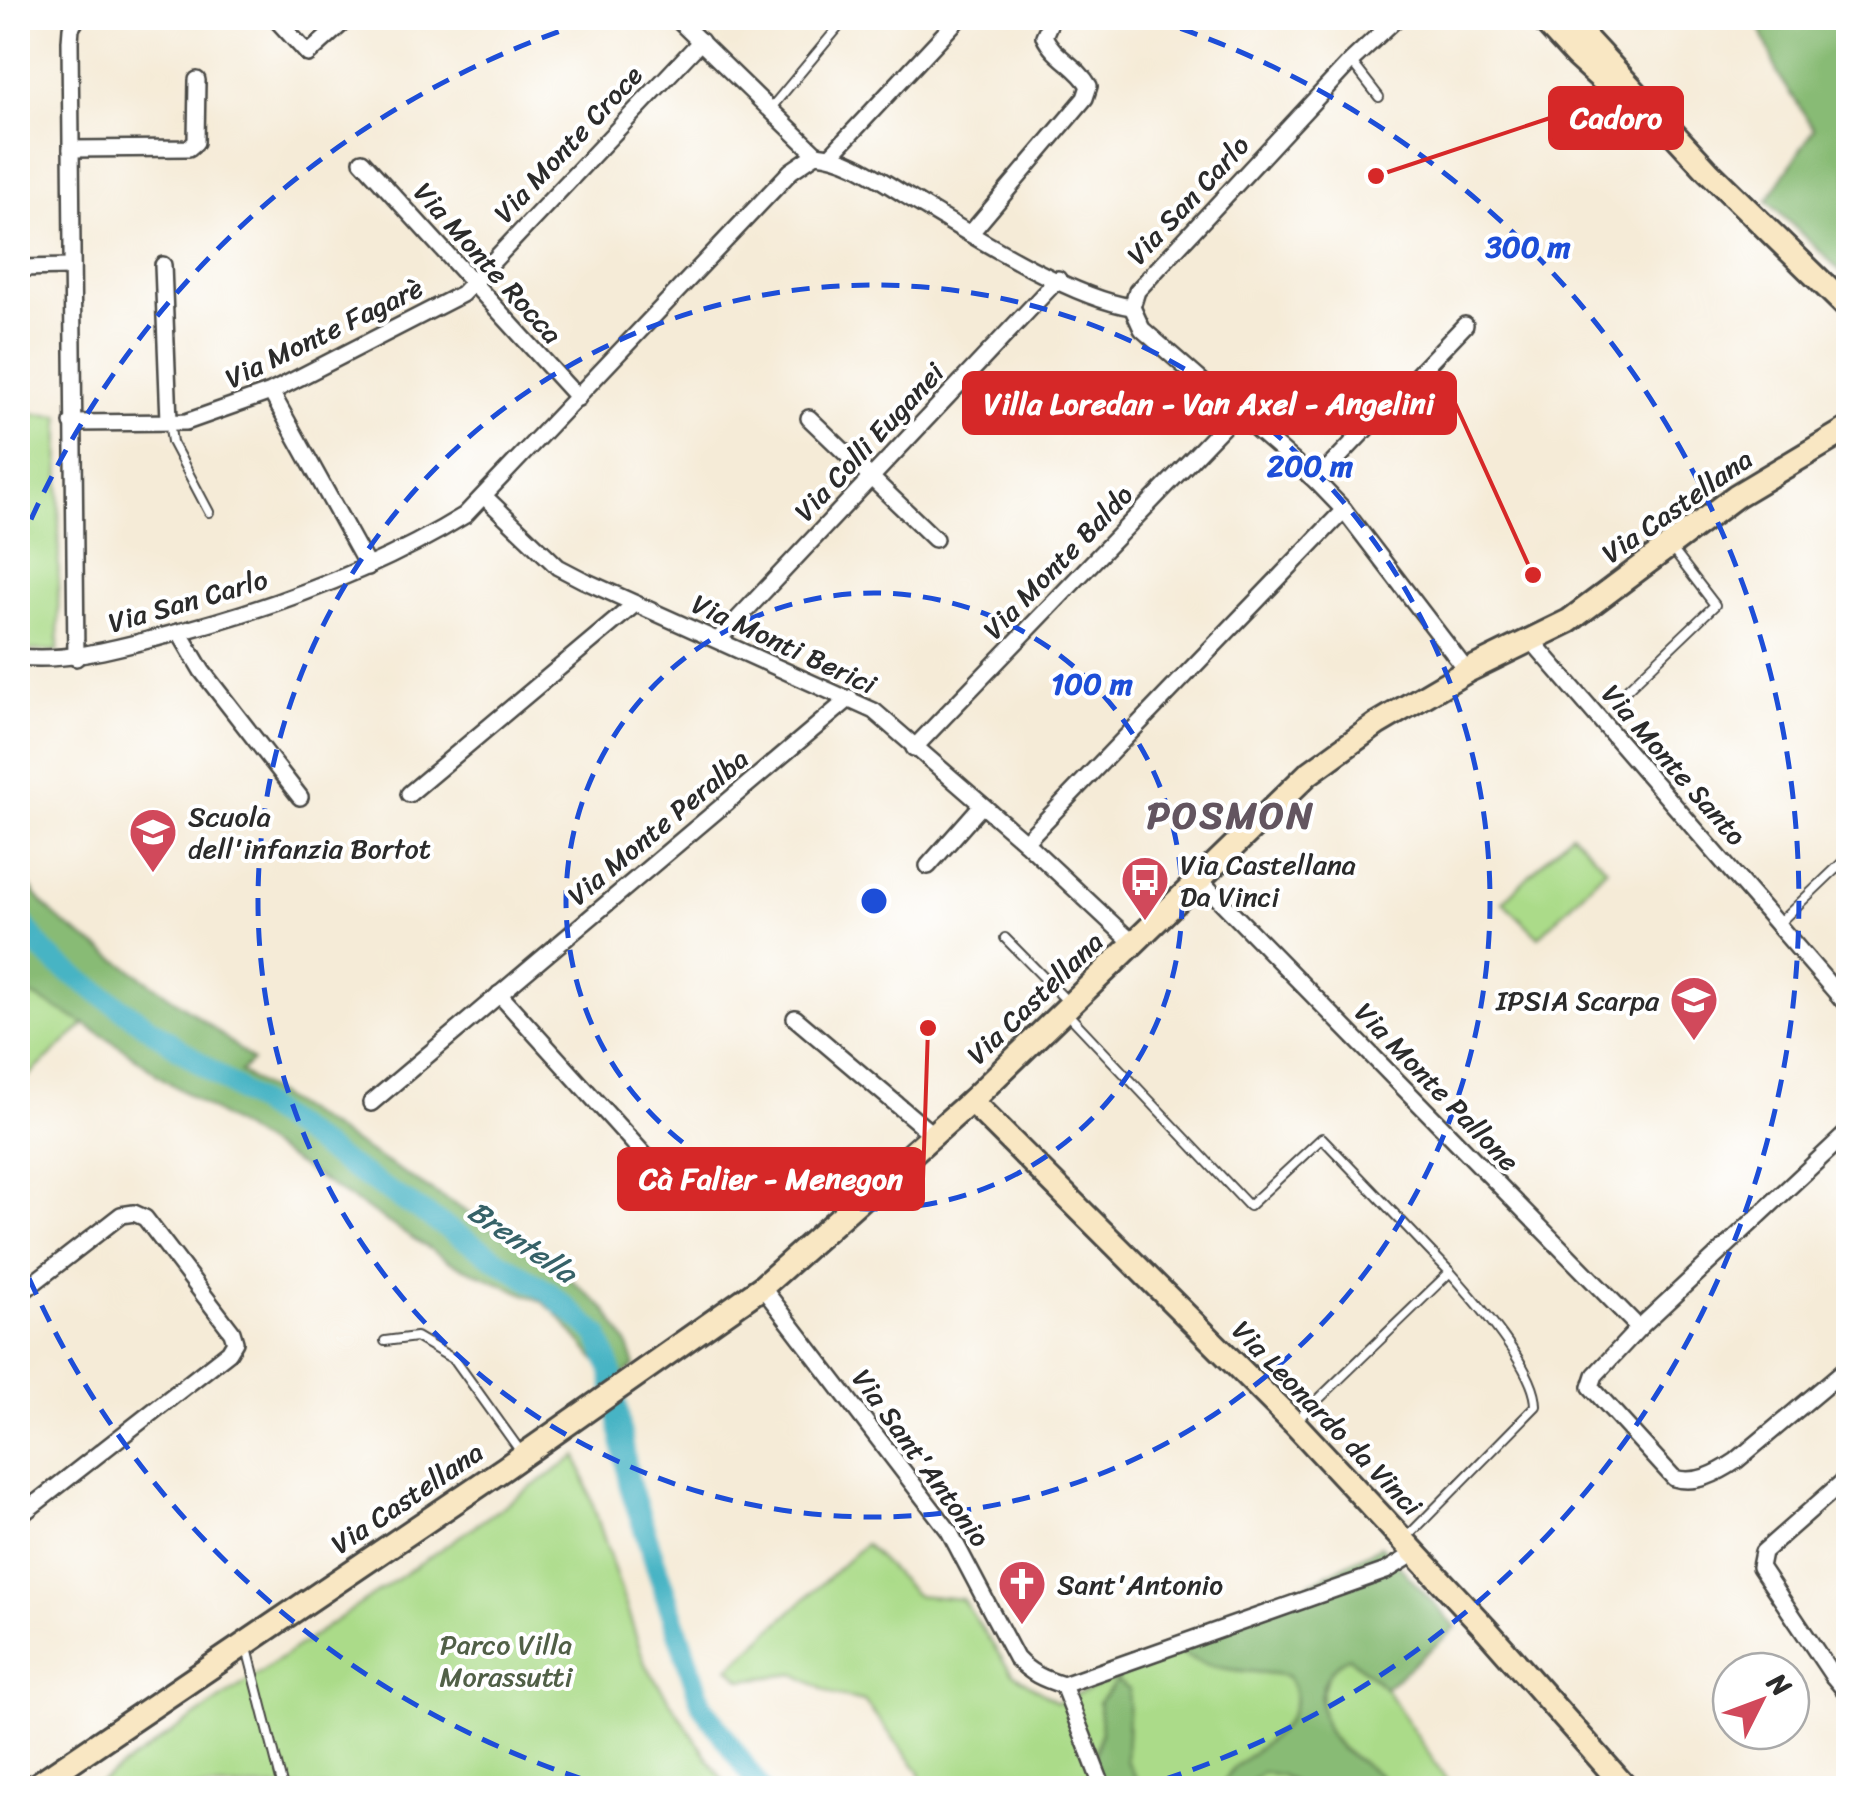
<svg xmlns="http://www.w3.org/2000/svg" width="1866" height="1806" font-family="Sriracha,sans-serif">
<rect width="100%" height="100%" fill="#fff"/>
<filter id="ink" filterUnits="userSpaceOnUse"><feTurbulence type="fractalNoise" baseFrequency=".01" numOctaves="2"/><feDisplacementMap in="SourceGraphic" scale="20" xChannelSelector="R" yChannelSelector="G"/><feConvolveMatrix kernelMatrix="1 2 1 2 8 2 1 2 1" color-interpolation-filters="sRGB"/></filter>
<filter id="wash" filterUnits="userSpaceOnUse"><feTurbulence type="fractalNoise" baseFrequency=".0048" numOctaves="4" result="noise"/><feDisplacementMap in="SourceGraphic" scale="40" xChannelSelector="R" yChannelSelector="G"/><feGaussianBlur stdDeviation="2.25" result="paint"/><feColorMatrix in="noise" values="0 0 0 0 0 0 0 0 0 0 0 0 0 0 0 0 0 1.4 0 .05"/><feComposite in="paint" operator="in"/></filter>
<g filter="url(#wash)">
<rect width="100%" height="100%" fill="#f5ebd7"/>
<g fill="#abdb89" stroke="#6b835a" stroke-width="2.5">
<polygon points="18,413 60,416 58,651 18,650"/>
<polygon points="1571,833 1607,868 1539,937 1503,902"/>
<polygon points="18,985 21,990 86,1023 18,1086"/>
<polygon points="577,1456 645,1664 728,1788 91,1788"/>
<path d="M865 1544 916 1595 962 1599 1011 1672 1057 1702 1180 1652C1213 1674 1250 1669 1287 1676 1315 1718 1259 1745 1233 1769 1228 1774 1224 1782 1220 1788L1171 1786 1142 1788 1126 1760 1129 1690 1099 1702 1101 1732 1092 1770 1096 1788H922L920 1772 864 1701 834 1695 795 1674 742 1680 729 1668Z"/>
<path d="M1349 1657 1385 1688 1452 1788H1392C1371 1761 1335 1756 1324 1721 1318 1700 1323 1687 1331 1666Z"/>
<polygon points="1261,1771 1281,1775 1303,1788 1243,1788"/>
</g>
<g fill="#88bb75" stroke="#5a7350" stroke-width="2.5">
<polygon points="1756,18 1835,18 1848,27 1848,278 1767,201 1814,129 1778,74"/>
<path d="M18 868C49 921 72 929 120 962 163 991 214 1026 252 1061L240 1072 559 1269 606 1310 627 1343 635 1366 610 1383 603 1369 554 1311 541 1301 450 1262 159 1076C116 1040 71 1015 21 990L18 985Z"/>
<path d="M1381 1546 1456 1628 1385 1688 1349 1657C1332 1666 1326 1674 1321 1693 1319 1705 1322 1712 1325 1724 1336 1759 1372 1761 1392 1788H1303L1281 1775 1262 1772 1243 1788H1220C1224 1782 1228 1774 1233 1769 1259 1745 1316 1717 1287 1676 1250 1669 1213 1674 1180 1652Z"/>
<polygon points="1117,1681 1129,1690 1126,1760 1142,1788 1096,1788 1092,1770 1101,1732 1099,1702"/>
</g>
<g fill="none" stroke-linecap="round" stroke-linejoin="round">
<polyline stroke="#47b4c4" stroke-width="22" points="18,917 43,951 59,965 344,1163 550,1293 598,1335 611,1371 629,1483 702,1705 760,1788"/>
</g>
</g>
<g filter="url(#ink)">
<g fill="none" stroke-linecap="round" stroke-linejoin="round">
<g stroke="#494845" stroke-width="12">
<g id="lane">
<polyline points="1351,61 1379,97"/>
<polyline points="771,108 846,18"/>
<polyline points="169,421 172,442 209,512"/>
<polyline points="1620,696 1715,605 1672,549"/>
<polyline points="1779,923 1848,857"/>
<polyline points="1005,938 1068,1002"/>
<polyline points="1065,1011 1249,1206 1322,1138 1450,1272 1297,1420"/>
<polyline points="385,1341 416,1337 455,1360 521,1452"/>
<path d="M1407 1537 1536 1406C1536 1369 1475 1300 1450 1272"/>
<polyline points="247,1648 283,1788"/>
</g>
</g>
<g stroke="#494845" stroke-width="20">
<g id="street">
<polyline points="275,18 308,54 348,18"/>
<polyline points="676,18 816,154"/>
<polyline points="71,149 189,148 196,142 197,80"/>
<polyline points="831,155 959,18"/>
<polyline points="362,161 578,398"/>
<path d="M970 234 1085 98 1089 86C1077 65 1054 58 1044 36L1052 18"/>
<polyline points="163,265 169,421"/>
<polyline points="18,268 72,267"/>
<polyline points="1132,307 1142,329 1316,481 1344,510 1467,671"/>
<polyline points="1132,307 1137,291 1351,61 1397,18"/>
<polyline points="271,392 368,567"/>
<polyline points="809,418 935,539"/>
<polyline points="72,423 186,422 271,392 462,294 701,41"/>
<polyline points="1316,481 1465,325"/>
<polyline points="485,497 558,567 583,580 874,711 1025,842 1134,944"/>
<polyline points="179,632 202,671 300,797"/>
<polyline points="718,640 1058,279"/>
<polyline points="1532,641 1848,1006"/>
<path d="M18 657C68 662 112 649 160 637 266 610 371 573 465 515L791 171 816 154C850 157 877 178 905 195 962 229 1069 298 1132 307"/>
<polyline points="76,658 70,41 71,28 77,18"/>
<polyline points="914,748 1238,411"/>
<polyline points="409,794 635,604"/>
<polyline points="1025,842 1344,510"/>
<polyline points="928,866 982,805"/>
<polyline points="1200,880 1639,1328 1848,1132"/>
<polyline points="499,994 667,1180"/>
<polyline points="795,1018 933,1135"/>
<polyline points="371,1103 850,698"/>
<path d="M762 1287 949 1531 1016 1658C1030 1673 1043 1679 1063 1685L1386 1571 1415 1553"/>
<polyline points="18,1295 121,1215 134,1213 145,1218 232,1332 235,1342 229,1352 18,1517"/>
<path d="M1639 1328 1595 1375 1591 1387 1674 1478C1696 1485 1718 1473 1736 1461L1848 1367"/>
<polyline points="1848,1477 1763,1552 1760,1567 1833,1676 1848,1694"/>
<polyline points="1833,1676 1848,1662"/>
<polyline points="1063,1685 1103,1788"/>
</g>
</g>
<g stroke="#494845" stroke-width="28">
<g id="secondary">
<polyline points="1541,18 1576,56 1618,94"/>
<polyline points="1567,18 1708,171 1848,308"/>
<polyline points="971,1101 1294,1423 1485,1628 1626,1788"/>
<polyline points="32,1788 505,1468 762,1287 971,1101 1308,774 1377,724 1467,671 1569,621 1736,496 1848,429"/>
</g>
</g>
<use href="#lane" stroke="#fff" stroke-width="8"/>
<use href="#street" stroke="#fff" stroke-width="15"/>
<use href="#secondary" stroke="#f9e7c3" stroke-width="22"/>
</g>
</g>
<g fill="none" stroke="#1d4ed8" stroke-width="5" stroke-dasharray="18 12">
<circle cx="874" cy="901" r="308"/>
<circle cx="874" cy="901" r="616"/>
<path d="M611 1788A925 925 0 0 1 19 1255M19 547A925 925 0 0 1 596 19M1152 19A925 925 0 0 1 1137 1788"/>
</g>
<defs>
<g id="school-pin" transform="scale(2.5)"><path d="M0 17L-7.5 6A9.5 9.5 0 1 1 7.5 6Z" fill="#d1495b" stroke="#fff"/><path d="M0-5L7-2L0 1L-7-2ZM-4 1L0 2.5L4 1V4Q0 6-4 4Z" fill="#fff"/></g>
<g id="bus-pin" transform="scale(2.5)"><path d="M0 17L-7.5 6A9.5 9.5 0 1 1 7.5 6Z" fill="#d1495b" stroke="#fff"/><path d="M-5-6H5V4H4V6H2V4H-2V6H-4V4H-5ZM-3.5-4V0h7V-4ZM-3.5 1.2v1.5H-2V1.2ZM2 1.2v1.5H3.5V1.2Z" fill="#fff"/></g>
<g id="church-pin" transform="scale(2.5)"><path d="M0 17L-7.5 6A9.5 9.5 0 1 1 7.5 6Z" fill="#d1495b" stroke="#fff"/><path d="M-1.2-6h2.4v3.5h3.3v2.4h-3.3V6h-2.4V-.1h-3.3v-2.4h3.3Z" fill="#fff"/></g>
</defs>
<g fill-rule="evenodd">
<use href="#school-pin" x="153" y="832"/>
<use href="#bus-pin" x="1145" y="880"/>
<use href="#school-pin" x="1694" y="1000"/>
<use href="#church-pin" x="1022" y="1584"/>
</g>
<g text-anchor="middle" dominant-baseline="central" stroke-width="8" stroke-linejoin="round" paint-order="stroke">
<g font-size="28" fill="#2b2b2b" stroke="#fff">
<text transform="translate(568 144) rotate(-47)">Via Monte Croce</text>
<text transform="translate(1188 200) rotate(-47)">Via San Carlo</text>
<text transform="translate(488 263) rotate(48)">Via Monte Rocca</text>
<text transform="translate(324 333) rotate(-26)">Via Monte Fagarè</text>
<text transform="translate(869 442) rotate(-47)">Via Colli Euganei</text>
<text transform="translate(1677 506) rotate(-35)">Via Castellana</text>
<text transform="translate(1058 562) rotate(-46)">Via Monte Baldo</text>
<text transform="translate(188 601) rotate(-16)">Via San Carlo</text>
<text transform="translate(784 644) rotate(25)">Via Monti Berici</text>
<text transform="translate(1674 765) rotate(49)">Via Monte Santo</text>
<text transform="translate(658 827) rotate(-40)">Via Monte Peralba</text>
<text transform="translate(1035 998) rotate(-44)">Via Castellana</text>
<text transform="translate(1437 1087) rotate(46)">Via Monte Pallone</text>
<text transform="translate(1327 1418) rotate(46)">Via Leonardo da Vinci</text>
<text transform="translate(921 1458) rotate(54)">Via Sant'Antonio</text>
<text transform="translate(407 1498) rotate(-34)">Via Castellana</text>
</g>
<g font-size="28" fill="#2b2b2b" stroke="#fff" text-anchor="start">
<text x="188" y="816">Scuola<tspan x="188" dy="32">dell'infanzia Bortot</tspan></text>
<text x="1180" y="864">Via Castellana<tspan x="1180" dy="32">Da Vinci</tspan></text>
<text x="1659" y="1000" text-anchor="end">IPSIA Scarpa</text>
<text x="1057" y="1584">Sant'Antonio</text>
</g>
<g font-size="28" fill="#516047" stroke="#fff">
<text x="506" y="1644">Parco Villa<tspan x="506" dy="32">Morassutti</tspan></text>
</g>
<g font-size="30" font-style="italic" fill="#366268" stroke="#fff">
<text transform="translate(522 1242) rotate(34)">Brentella</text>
</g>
<g font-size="38" font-weight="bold" letter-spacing="2.5" fill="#635560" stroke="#fff">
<text x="1231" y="815">POSMON</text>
</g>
</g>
<circle cx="874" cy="901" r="15" fill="#1d4ed8" stroke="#fff" stroke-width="5"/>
<g font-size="30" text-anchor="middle" font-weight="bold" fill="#1d4ed8" stroke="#fff" stroke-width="8" stroke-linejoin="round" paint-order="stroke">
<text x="1528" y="257">300 m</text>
<text x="1310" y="476">200 m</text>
<text x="1092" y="694">100 m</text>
</g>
<path fill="none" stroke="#d62828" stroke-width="4" d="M1376 176L1550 118M1533 575L1455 403M928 1028L923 1179"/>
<g fill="#d62828" stroke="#fff" stroke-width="4">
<circle cx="1376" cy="176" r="10"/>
<circle cx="1533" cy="575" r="10"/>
<circle cx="928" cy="1028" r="10"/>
</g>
<g fill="#d62828" stroke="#d62828" stroke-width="4">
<rect x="1550" y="88" width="132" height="60" rx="10"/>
<rect x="964" y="373" width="491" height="60" rx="10"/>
<rect x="619" y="1149" width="304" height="60" rx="10"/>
</g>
<g font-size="30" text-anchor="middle" font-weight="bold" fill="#fff">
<text x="1616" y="128">Cadoro</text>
<text x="1209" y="414">Villa Loredan - Van Axel - Angelini</text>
<text x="771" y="1189">Cà Falier - Menegon</text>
</g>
<rect width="1866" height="1806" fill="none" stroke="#fff" stroke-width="60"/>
<g transform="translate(1761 1701) rotate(48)"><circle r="48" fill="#ffffff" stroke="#aaaaaa" stroke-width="2.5"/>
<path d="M0-8L18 38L0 25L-18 38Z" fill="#d1495b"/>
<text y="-15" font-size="28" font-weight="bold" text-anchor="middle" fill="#2b2b2b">N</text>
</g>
</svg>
